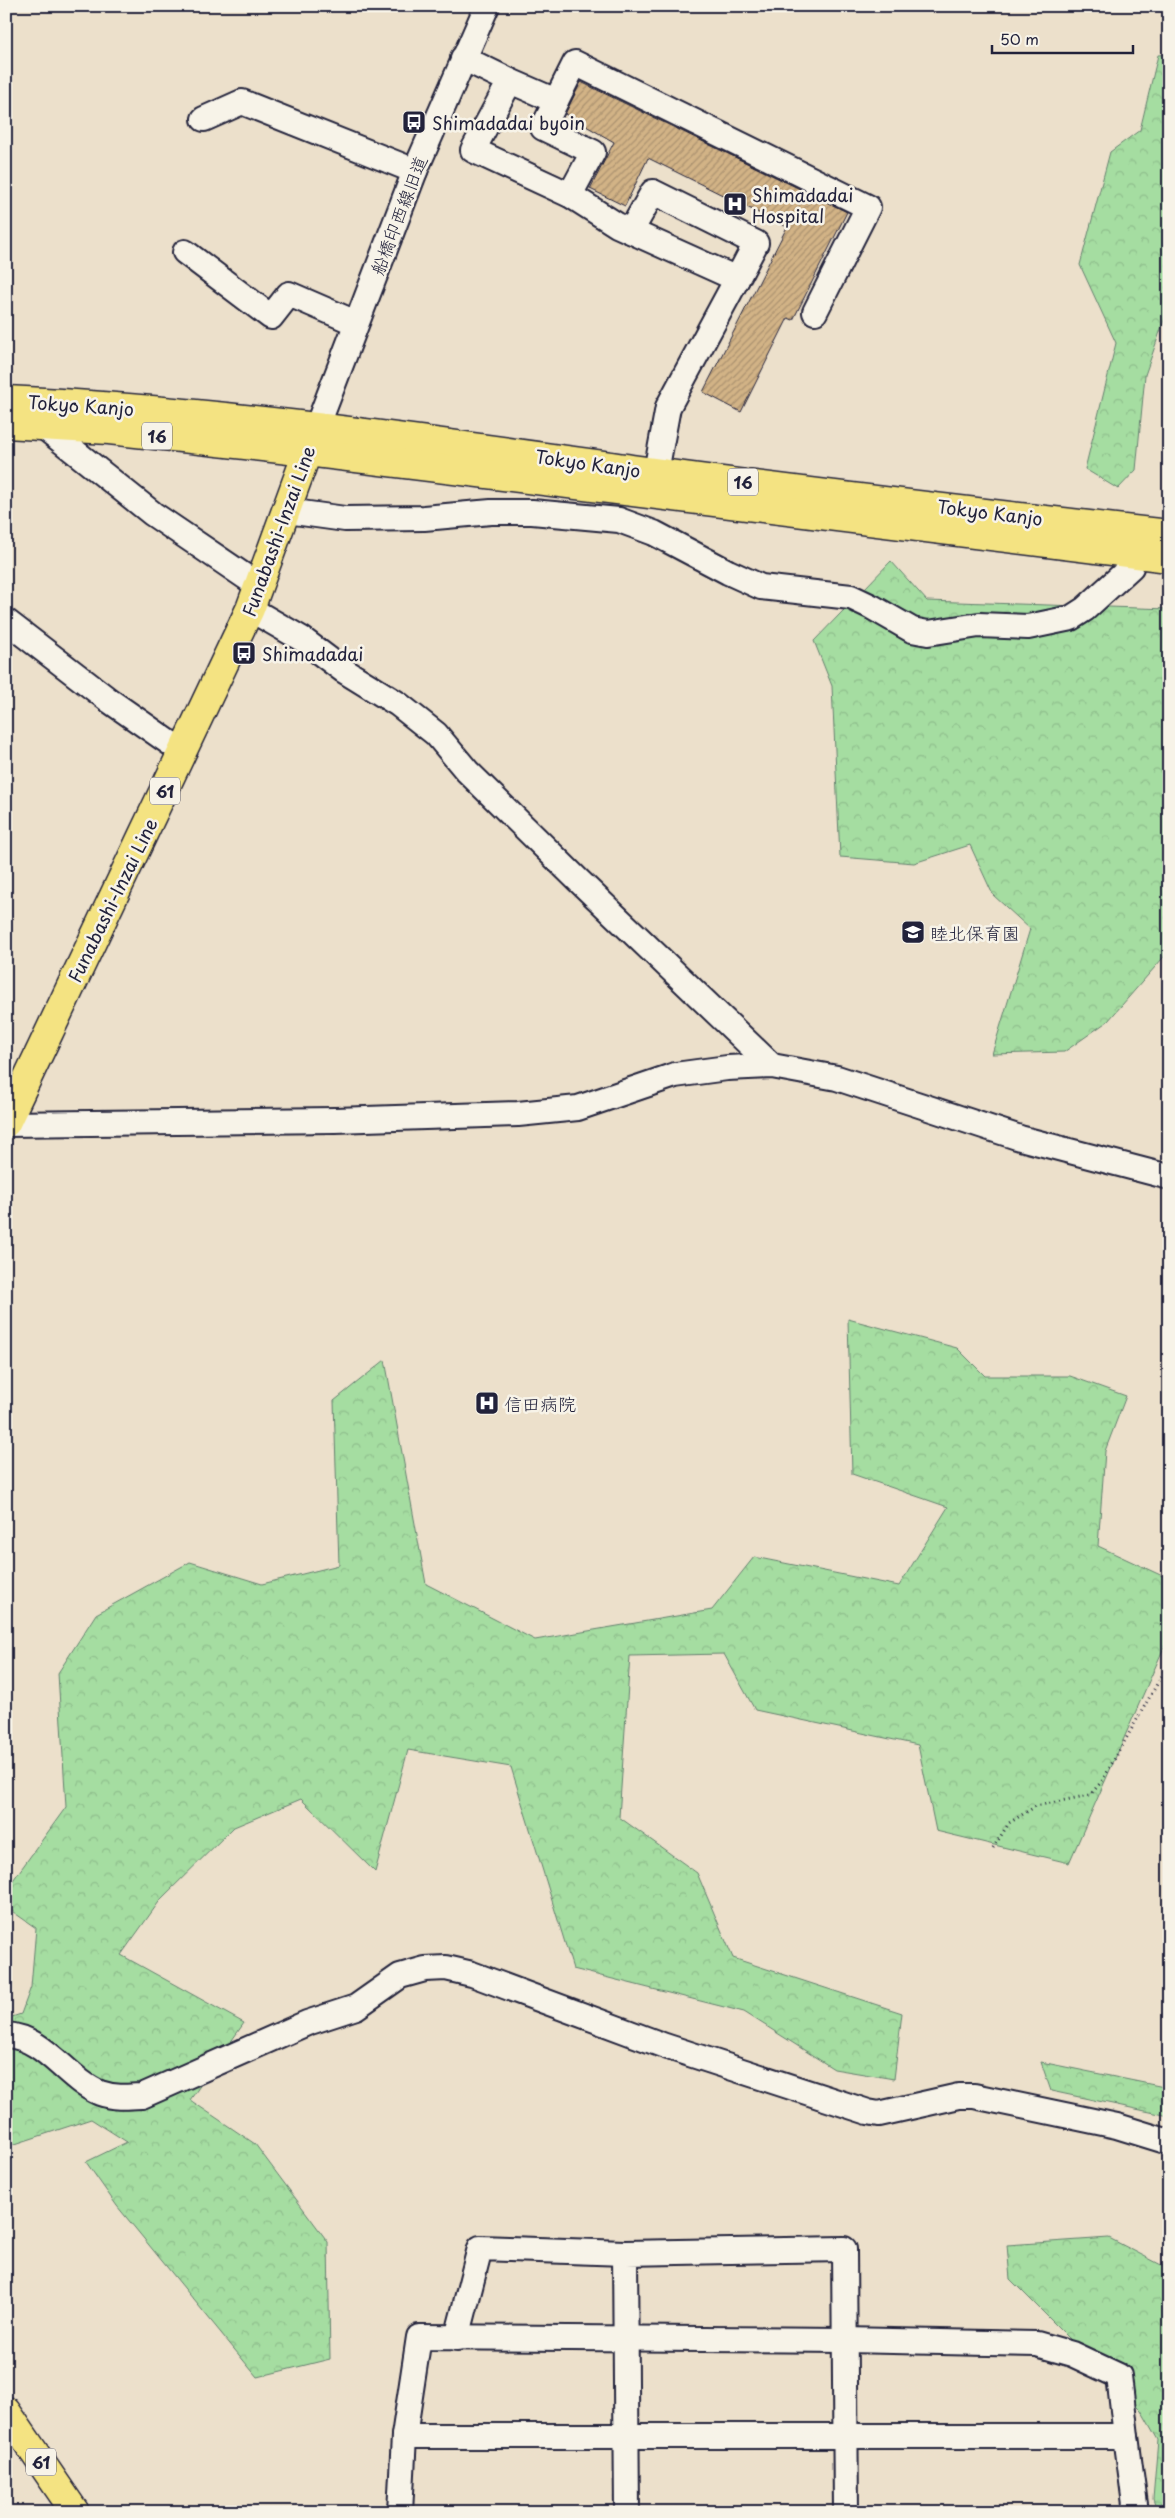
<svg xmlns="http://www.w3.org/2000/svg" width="1175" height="2518" font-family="'Playpen Sans','Klee One',sans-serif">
<defs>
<pattern id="forest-crowns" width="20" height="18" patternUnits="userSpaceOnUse" patternTransform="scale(1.25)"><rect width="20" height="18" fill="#a5dda1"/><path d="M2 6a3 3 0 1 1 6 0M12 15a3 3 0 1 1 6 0" fill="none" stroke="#8ebd8c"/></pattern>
<pattern id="building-hatch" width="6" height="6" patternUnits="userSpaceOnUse" patternTransform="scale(1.25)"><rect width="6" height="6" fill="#d2b386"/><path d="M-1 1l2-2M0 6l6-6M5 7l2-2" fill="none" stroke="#aa916f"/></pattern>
</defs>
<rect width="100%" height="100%" fill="#ece0cb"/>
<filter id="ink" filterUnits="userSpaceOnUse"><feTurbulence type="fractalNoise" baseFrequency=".02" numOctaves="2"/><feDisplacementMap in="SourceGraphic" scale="10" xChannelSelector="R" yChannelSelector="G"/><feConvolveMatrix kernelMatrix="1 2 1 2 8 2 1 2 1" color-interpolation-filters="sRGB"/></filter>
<g filter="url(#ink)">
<g fill="url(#forest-crowns)" stroke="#64806e">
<polygon points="1169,54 1169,306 1145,375 1136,470 1118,489 1085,469 1116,343 1080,265 1110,152 1140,130 1158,55"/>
<polygon points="891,561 927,601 1169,609 1169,951 1108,1021 1064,1052 992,1054 1030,929 993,895 970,845 914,863 840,857 832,686 814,641"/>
<polygon points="848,1319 957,1348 985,1376 1070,1376 1126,1396 1105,1451 1098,1546 1169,1579 1169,1644 1165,1645 1069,1863 936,1831 918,1745 755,1710 724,1654 630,1656 619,1817 697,1873 733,1958 902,2013 894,2079 834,2069 744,2012 573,1969 511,1767 408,1750 375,1872 301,1799 234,1827 161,1899 121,1955 244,2023 190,2100 255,2144 328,2242 330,2359 257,2377 117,2206 86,2162 127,2142 91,2119 6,2147 6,2019 21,2014 31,1987 36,1928 6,1907 6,1890 66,1807 58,1673 96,1614 190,1562 262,1584 339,1565 334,1401 385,1360 426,1584 535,1640 712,1610 754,1557 899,1586 948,1507 852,1474"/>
<polygon points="1041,2062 1169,2088 1169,2116 1051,2091"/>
<polygon points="1109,2238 1169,2269 1169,2512 1157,2512 1153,2499 1158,2440 1141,2410 1010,2279 1007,2245"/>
</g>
<polygon fill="url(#building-hatch)" stroke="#22223b" points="581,82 847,212 793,320 788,318 741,412 703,392 787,227 648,158 625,206 590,189 614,142 565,114"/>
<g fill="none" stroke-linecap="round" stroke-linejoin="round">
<g stroke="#22223b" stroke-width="28">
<g id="minor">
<polyline points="463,58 510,81 473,150 570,195 617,225 737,279 668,407 656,472"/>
<polyline points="510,81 556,101 543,128 593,152 570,195"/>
<polyline points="556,101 575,63 868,207 815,312"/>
<polyline points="204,119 242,102 415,171"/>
<polyline points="631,231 653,192 756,243 737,279"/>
<polyline points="185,252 271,317 289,294 356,323"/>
<polyline points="35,423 44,427 153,514 259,586"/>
<polyline points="317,427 415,171 487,6"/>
<polyline points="287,511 345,519 424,518 491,512 532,512 619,520 654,533 728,572 761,587 851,597 872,607 912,630 928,633 979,625 1028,627 1071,618 1085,609 1131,567"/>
<polyline points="250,609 302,639 343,670 398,704 436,734 467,771 578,880 772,1066"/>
<polyline points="6,621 110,701 183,752"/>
<polyline points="6,1124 335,1120 518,1114 578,1108 675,1075 727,1068 772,1066 837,1078 1020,1138 1169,1177"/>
<path d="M6 2035C45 2037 66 2079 100 2093 114 2098 127 2097 142 2096L307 2023 356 2007 400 1976 425 1969 446 1968 472 1974 665 2046 868 2112 879 2114 959 2096H974L1117 2126 1169 2142"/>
<polyline points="457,2338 480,2248 625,2253"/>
<polyline points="404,2436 1126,2436 1136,2512"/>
<polyline points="400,2512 404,2436 419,2337 845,2340 1037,2344 1072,2354 1119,2376 1126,2436"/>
<polyline points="627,2512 625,2253 844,2249 846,2512"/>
</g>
</g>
<g stroke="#22223b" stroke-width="31">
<g id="major">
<polyline points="6,1123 250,609 315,431"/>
<polyline points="6,2411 75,2512"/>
</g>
</g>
<g stroke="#22223b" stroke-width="31">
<g id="highway">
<path d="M6 400C216 410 424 440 632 469 810 493 990 514 1169 534"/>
<polyline points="6,424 109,430 307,452 1169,558"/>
</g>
</g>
<polyline stroke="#22223b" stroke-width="3" stroke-dasharray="1 4" stroke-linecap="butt" points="993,1848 1009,1823 1036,1806 1090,1795 1102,1781 1169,1663"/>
<use href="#minor" stroke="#f7f3e8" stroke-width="24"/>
<use href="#major" stroke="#f4e382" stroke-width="28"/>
<use href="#highway" stroke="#f4e382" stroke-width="28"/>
</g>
</g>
<defs>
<g id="bus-square" transform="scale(1.25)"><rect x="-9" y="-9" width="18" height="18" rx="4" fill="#22223b" stroke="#f7f3e8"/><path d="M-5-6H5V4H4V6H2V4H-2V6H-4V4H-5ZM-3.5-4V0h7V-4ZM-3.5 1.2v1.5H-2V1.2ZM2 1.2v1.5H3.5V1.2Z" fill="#fff"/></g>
<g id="hospital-square" transform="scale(1.25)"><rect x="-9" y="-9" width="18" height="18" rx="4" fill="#22223b" stroke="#f7f3e8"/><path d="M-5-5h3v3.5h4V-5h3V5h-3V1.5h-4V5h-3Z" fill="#fff"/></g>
<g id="school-square" transform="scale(1.25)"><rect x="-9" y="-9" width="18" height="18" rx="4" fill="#22223b" stroke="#f7f3e8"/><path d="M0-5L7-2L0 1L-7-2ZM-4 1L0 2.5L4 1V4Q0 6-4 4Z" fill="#fff"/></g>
</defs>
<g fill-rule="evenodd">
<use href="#bus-square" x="414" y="122"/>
<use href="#hospital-square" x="735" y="204"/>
<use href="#bus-square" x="244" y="653"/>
<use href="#school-square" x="913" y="932"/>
<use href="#hospital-square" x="487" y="1403"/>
</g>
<g text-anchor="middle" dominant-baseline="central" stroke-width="5" stroke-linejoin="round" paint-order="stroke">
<g fill="#f7f3e8" stroke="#62616f" stroke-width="1">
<rect x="142" y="422.5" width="30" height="27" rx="4"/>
<rect x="728" y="468.5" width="30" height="27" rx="4"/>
<rect x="150" y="777.5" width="30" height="27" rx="4"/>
<rect x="26" y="2448.5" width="30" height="27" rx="4"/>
</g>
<g font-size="16" font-weight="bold" fill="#22223b">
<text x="157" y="436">16</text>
<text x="743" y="482">16</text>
<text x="165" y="791">61</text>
<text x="41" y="2462">61</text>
</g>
<g font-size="18" fill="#22223b" stroke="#f7f3e8" text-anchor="start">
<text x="432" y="122">Shimadadai byoin</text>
<text x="752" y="194">Shimadadai<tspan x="752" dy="21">Hospital</tspan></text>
<text x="262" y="653">Shimadadai</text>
<text x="930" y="932">睦北保育園</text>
<text x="504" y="1403">信田病院</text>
</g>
<g font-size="18" fill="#22223b" stroke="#f7f3e8">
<text transform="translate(398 215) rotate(-69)">船橋印西線旧道</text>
<text transform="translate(81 405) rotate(4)">Tokyo Kanjo</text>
<text transform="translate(588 463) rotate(8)">Tokyo Kanjo</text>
<text transform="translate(990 512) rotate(7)">Tokyo Kanjo</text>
<text transform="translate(278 531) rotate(-70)">Funabashi-Inzai Line</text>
<text transform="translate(112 900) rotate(-64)">Funabashi-Inzai Line</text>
</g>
</g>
<rect width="1175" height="2518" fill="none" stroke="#f7f3e8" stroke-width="25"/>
<rect x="12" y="12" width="1150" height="2493" fill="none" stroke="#22223b" stroke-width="2" filter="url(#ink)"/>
<path d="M992 45v8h141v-8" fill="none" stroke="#22223b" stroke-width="2.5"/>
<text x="1000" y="45" font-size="15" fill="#22223b" stroke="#f7f3e8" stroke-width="4" paint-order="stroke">50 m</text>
</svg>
